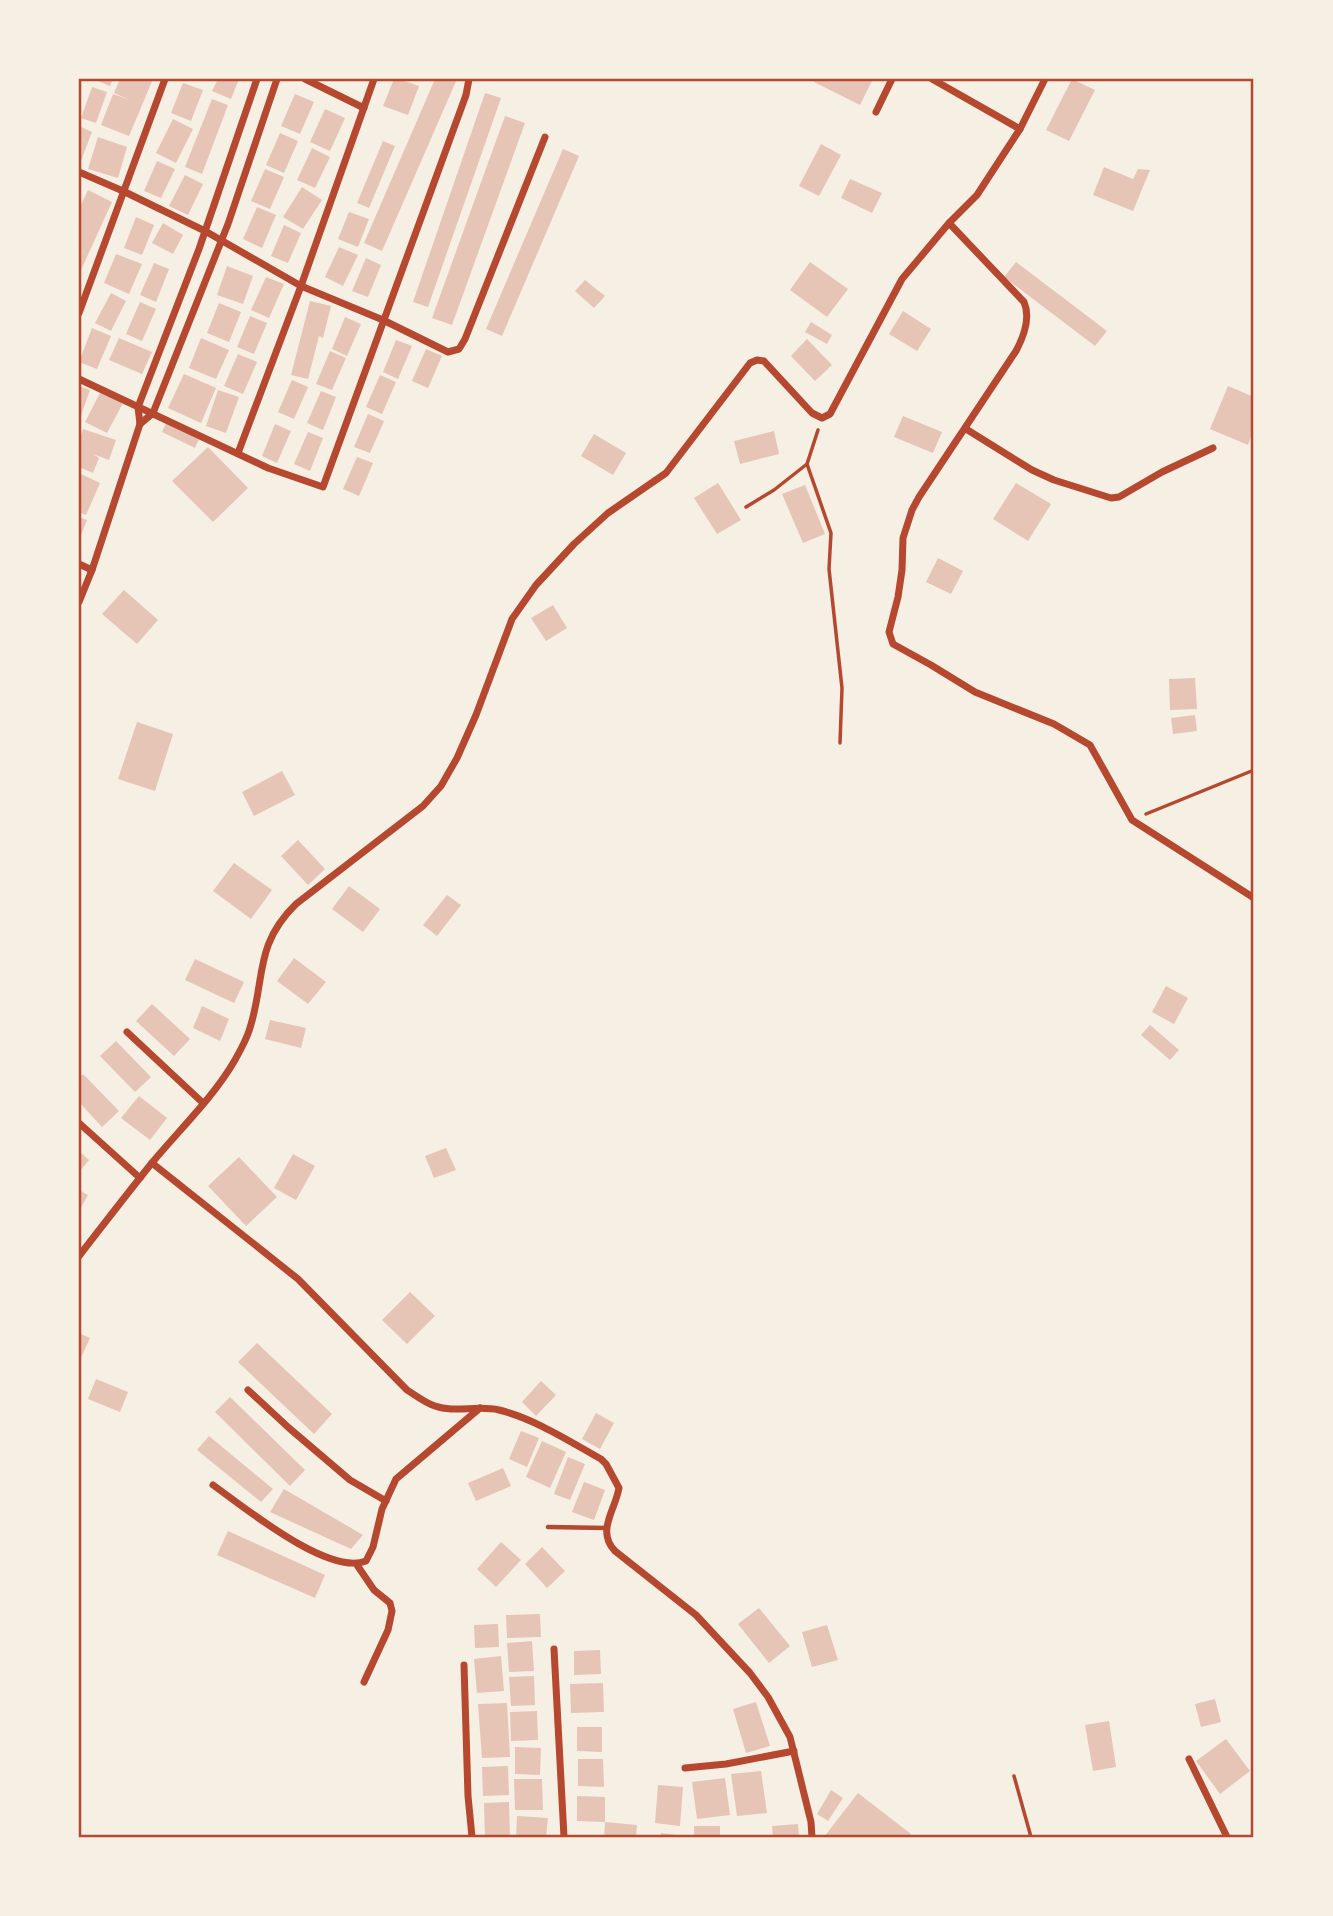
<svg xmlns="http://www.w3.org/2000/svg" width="1333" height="1916" font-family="'DejaVu Sans',sans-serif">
<rect width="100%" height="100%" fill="#f6efe4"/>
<g fill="#e6c5b7">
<polygon points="93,79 113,79 110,86"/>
<polygon points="120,79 153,79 129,136 101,125 113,94 130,100 114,93"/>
<polygon points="218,79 239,79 231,99 212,91"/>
<polygon points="394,79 399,79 419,86 408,115 383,106"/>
<polygon points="435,79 457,79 382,251 364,243"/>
<polygon points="815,79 873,79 860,105 814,82"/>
<polygon points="1072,79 1095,90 1069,141 1046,130"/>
<polygon points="183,83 203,90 191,121 171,113"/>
<polygon points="92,87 107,92 96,123 81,118"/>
<polygon points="485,93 501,98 428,307 413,302"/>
<polygon points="295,94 314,102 300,134 281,126"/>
<polygon points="212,99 228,105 202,174 185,167"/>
<polygon points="325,109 345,118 330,151 310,142"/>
<polygon points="505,116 525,123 452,325 432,318"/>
<polygon points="173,119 193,129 176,163 156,153"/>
<polygon points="79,126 92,132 79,166"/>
<polygon points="280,133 298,141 284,173 266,165"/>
<polygon points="98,137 127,147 118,178 88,169"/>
<polygon points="383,141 395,146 369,208 357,203"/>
<polygon points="821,144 841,155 819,196 799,186"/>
<polygon points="312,148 330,157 315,188 297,180"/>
<polygon points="563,149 579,156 502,336 486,329"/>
<polygon points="157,161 175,169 161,198 144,191"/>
<polygon points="1104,167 1133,179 1138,169 1150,170 1133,211 1093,195"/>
<polygon points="265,169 284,177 270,209 251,201"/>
<polygon points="185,175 203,184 188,215 169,206"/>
<polygon points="850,179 882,193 872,213 841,198"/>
<polygon points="302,187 322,200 303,229 283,217"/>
<polygon points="88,190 112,202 81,270 79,269 79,209"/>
<polygon points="257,207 276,215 262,248 243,239"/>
<polygon points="349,212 369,219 358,247 338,239"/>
<polygon points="136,217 154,225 142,255 124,248"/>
<polygon points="163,223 183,235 173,254 152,243"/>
<polygon points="284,225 301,233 288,263 271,256"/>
<polygon points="339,247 358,255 343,286 325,277"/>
<polygon points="116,254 142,264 129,294 104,283"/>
<polygon points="366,258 381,265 368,297 352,291"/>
<polygon points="810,262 848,289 827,317 790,290"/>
<polygon points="1016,262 1107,331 1095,346 1004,277"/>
<polygon points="154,263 169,269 156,302 140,295"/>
<polygon points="227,266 253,276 243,304 217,295"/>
<polygon points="266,277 284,284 269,318 251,310"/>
<polygon points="585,280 605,296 594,308 575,291"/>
<polygon points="111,293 126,301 111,331 95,323"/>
<polygon points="310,301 331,306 323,338 319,336 308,379 291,375"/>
<polygon points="140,302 156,309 142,341 126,334"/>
<polygon points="219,303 241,312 229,342 207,333"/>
<polygon points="903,311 931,329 917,351 889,334"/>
<polygon points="250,316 267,323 254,354 237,347"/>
<polygon points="345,317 361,324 347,356 332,349"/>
<polygon points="811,322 832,335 827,344 805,332"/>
<polygon points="92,328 111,336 97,369 79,362"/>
<polygon points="119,338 152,352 142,374 109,360"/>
<polygon points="201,338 229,350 216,379 189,368"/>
<polygon points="807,339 832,365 815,381 791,356"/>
<polygon points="396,340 412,346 398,379 383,372"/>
<polygon points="426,349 442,356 428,388 412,381"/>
<polygon points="330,351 346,358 332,390 316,384"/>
<polygon points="238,354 257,362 243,394 224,386"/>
<polygon points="184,374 216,388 201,423 168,408"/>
<polygon points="380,375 396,382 382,414 366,407"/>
<polygon points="292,380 308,387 294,419 278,412"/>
<polygon points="79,386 90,390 79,421"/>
<polygon points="1228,386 1254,397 1254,429 1248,445 1210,429"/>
<polygon points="218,390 239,397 226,433 206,426"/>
<polygon points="101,391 123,403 107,433 85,422"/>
<polygon points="321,391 336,397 323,430 307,423"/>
<polygon points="368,414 384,421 370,453 354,447"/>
<polygon points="903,416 942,432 933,453 894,437"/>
<polygon points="166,423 199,439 195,448 162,432"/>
<polygon points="275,424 291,431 277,463 262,456"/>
<polygon points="83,429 116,440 109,460 93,454 99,458 93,473 79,467 79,441"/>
<polygon points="774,431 779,454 740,464 734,441"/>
<polygon points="308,432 323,438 310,471 294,464"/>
<polygon points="594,434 626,453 613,475 581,456"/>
<polygon points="208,447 248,488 213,522 172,481"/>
<polygon points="357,457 373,463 359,496 343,489"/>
<polygon points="79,473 100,483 86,515 79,512"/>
<polygon points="718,483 741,520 717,534 694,498"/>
<polygon points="1016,483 1051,504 1028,541 993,519"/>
<polygon points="805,485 825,534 803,543 782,494"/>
<polygon points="79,517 87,520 79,540"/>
<polygon points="938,558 963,571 951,594 926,582"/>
<polygon points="124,590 158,620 137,644 102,614"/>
<polygon points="553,605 567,628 546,641 531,618"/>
<polygon points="1195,678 1197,709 1170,710 1169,679"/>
<polygon points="1195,715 1197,731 1173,734 1171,718"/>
<polygon points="137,722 173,734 155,791 118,779"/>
<polygon points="282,771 295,795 254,816 242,792"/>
<polygon points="298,840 325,869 308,885 281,856"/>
<polygon points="234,863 272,890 251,919 213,891"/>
<polygon points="349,886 380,909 363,932 332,909"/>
<polygon points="447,895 461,905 437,936 423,925"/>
<polygon points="294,958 326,982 308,1004 277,981"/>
<polygon points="195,959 244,982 234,1003 185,980"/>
<polygon points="1166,986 1188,998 1174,1024 1152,1012"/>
<polygon points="152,1004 190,1039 174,1056 136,1021"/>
<polygon points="202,1006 229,1019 220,1041 193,1028"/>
<polygon points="270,1020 306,1028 301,1048 265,1039"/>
<polygon points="1150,1025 1179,1050 1170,1060 1141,1035"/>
<polygon points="116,1041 151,1077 135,1092 100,1056"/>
<polygon points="83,1074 119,1111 102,1127 79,1102 79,1078"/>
<polygon points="139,1096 167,1118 150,1140 121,1118"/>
<polygon points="446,1148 456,1170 434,1178 425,1156"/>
<polygon points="79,1151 89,1160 79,1172"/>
<polygon points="293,1154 315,1166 296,1200 274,1188"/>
<polygon points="239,1157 277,1197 246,1226 208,1186"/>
<polygon points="79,1190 88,1195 79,1211"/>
<polygon points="410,1292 435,1316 407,1344 382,1320"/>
<polygon points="79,1333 90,1338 79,1362"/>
<polygon points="257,1343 332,1414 314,1434 238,1362"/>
<polygon points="96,1379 128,1392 120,1412 88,1399"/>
<polygon points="541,1381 556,1395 536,1416 522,1402"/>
<polygon points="230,1397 305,1470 290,1486 215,1412"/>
<polygon points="596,1413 614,1423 600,1449 582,1439"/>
<polygon points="521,1431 539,1438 527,1467 509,1459"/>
<polygon points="209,1436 273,1489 261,1502 197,1450"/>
<polygon points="542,1441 566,1452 550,1488 526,1477"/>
<polygon points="568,1457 585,1464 570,1500 554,1494"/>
<polygon points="503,1468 511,1486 476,1501 468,1483"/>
<polygon points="584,1482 605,1490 594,1520 572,1512"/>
<polygon points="284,1489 363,1535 351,1549 270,1512"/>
<polygon points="228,1531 325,1575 315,1598 217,1555"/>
<polygon points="501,1542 521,1560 496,1587 477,1569"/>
<polygon points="542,1547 565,1571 547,1588 525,1564"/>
<polygon points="759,1608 790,1646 769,1663 738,1624"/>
<polygon points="540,1614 541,1637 507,1638 506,1615"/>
<polygon points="498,1624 499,1647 475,1648 474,1625"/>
<polygon points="827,1625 838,1660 812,1667 802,1632"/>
<polygon points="532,1641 534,1671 509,1672 507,1643"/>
<polygon points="600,1650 601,1674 574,1675 574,1651"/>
<polygon points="501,1656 504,1691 477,1693 474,1659"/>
<polygon points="534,1676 535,1705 511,1706 509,1677"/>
<polygon points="603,1683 604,1712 571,1713 570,1684"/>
<polygon points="1215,1699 1221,1722 1201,1727 1195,1704"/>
<polygon points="756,1702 770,1746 746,1753 733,1709"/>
<polygon points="507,1703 510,1757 482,1758 478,1704"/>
<polygon points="537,1711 538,1740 511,1741 510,1712"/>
<polygon points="1109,1721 1116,1767 1093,1771 1085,1725"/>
<polygon points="577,1727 602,1727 602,1752 577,1751"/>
<polygon points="1226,1739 1250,1771 1220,1794 1196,1761"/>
<polygon points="515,1747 541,1748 540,1775 515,1774"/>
<polygon points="578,1759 603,1759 604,1787 578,1786"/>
<polygon points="508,1766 509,1795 483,1796 482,1767"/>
<polygon points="761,1771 767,1813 737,1816 731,1774"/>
<polygon points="725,1778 730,1815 697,1819 692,1782"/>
<polygon points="514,1779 542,1779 543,1810 515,1810"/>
<polygon points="658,1785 683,1787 680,1826 655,1823"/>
<polygon points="831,1790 843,1798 828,1821 817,1814"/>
<polygon points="858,1793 911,1834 908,1837 824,1837"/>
<polygon points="577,1796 605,1797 605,1822 637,1825 636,1837 604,1837 605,1822 577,1821"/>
<polygon points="509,1802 510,1837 485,1837 484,1803"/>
<polygon points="517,1816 548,1818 546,1837 516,1837"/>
<polygon points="798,1824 799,1837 773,1837 772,1826"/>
<rect x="694" y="1826" width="26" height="11"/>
<polygon points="661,1833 683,1836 683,1837 660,1837"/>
</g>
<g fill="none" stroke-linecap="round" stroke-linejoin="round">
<g stroke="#b5482f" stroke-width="3.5">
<polyline points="818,430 807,464 831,533 829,569 842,688 840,743"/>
<polyline points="746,507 774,490 807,464"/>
<polyline points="1146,814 1254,770"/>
<polyline points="1014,1776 1031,1837"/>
</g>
<polyline stroke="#b5482f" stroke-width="4.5" points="548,1527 607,1528"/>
<g stroke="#b5482f" stroke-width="7">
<polyline points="305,79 364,108"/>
<polyline points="932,79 1020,129"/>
<polyline points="876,112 892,79"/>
<polyline points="79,172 123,191 205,231 301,286 383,320 448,352 459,349 465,339 545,137"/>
<path d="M949 223 1024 302C1031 318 1024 336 1016 351L919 497 912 510 903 538 902 570 898 597 889 632 893 644 931 665 975 692 1054 724 1090 745 1132 820 1254 898"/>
<polyline points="79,313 165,79"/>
<polyline points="79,379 268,468 323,487 466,95 469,79"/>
<polyline points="140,424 153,413 228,224 277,79"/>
<polyline points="966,429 1032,470 1054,480 1111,498 1119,497 1162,472 1213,448"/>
<polyline points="238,453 301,286 374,79"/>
<polyline points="79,564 92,570"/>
<polyline points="79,602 92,570 140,424 138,407 199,249 257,79"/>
<polyline points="127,1032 203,1103"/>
<polyline points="79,1123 140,1178"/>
<path d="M152 1163 298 1279 407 1390C415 1395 425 1403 435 1406 454 1413 478 1405 499 1410 535 1419 569 1441 601 1459L606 1464 619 1488C615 1511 596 1531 615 1551L696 1615 750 1673 768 1697 790 1737 811 1822 812 1837"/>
<path d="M79 1256C103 1225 127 1194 151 1164 179 1130 213 1098 235 1060 240 1051 246 1040 249 1031 266 980 253 946 296 904L423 806 441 786 457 758 476 715 512 619 536 585 574 544 608 513 666 473 750 363 757 360 764 361 812 413 822 418 830 414 902 279 949 223 977 195 1020 129 1045 79"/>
<polyline points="248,1390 289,1428 350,1480 386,1501"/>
<path d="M213 1485C244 1507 328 1576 366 1561L373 1547 382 1509 396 1479 480 1408"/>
<polyline points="357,1565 374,1590 390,1603 392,1611 388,1630 364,1682"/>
<polyline points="554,1649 564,1837"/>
<polyline points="464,1665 468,1796 472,1837"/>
<polyline points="1189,1759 1227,1837"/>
<polyline points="685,1768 726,1764 794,1751"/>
</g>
</g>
<rect width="1333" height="1916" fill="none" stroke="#f6efe4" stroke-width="161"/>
<rect x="80" y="80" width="1172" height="1756" fill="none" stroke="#b5482f" stroke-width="2.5"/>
</svg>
